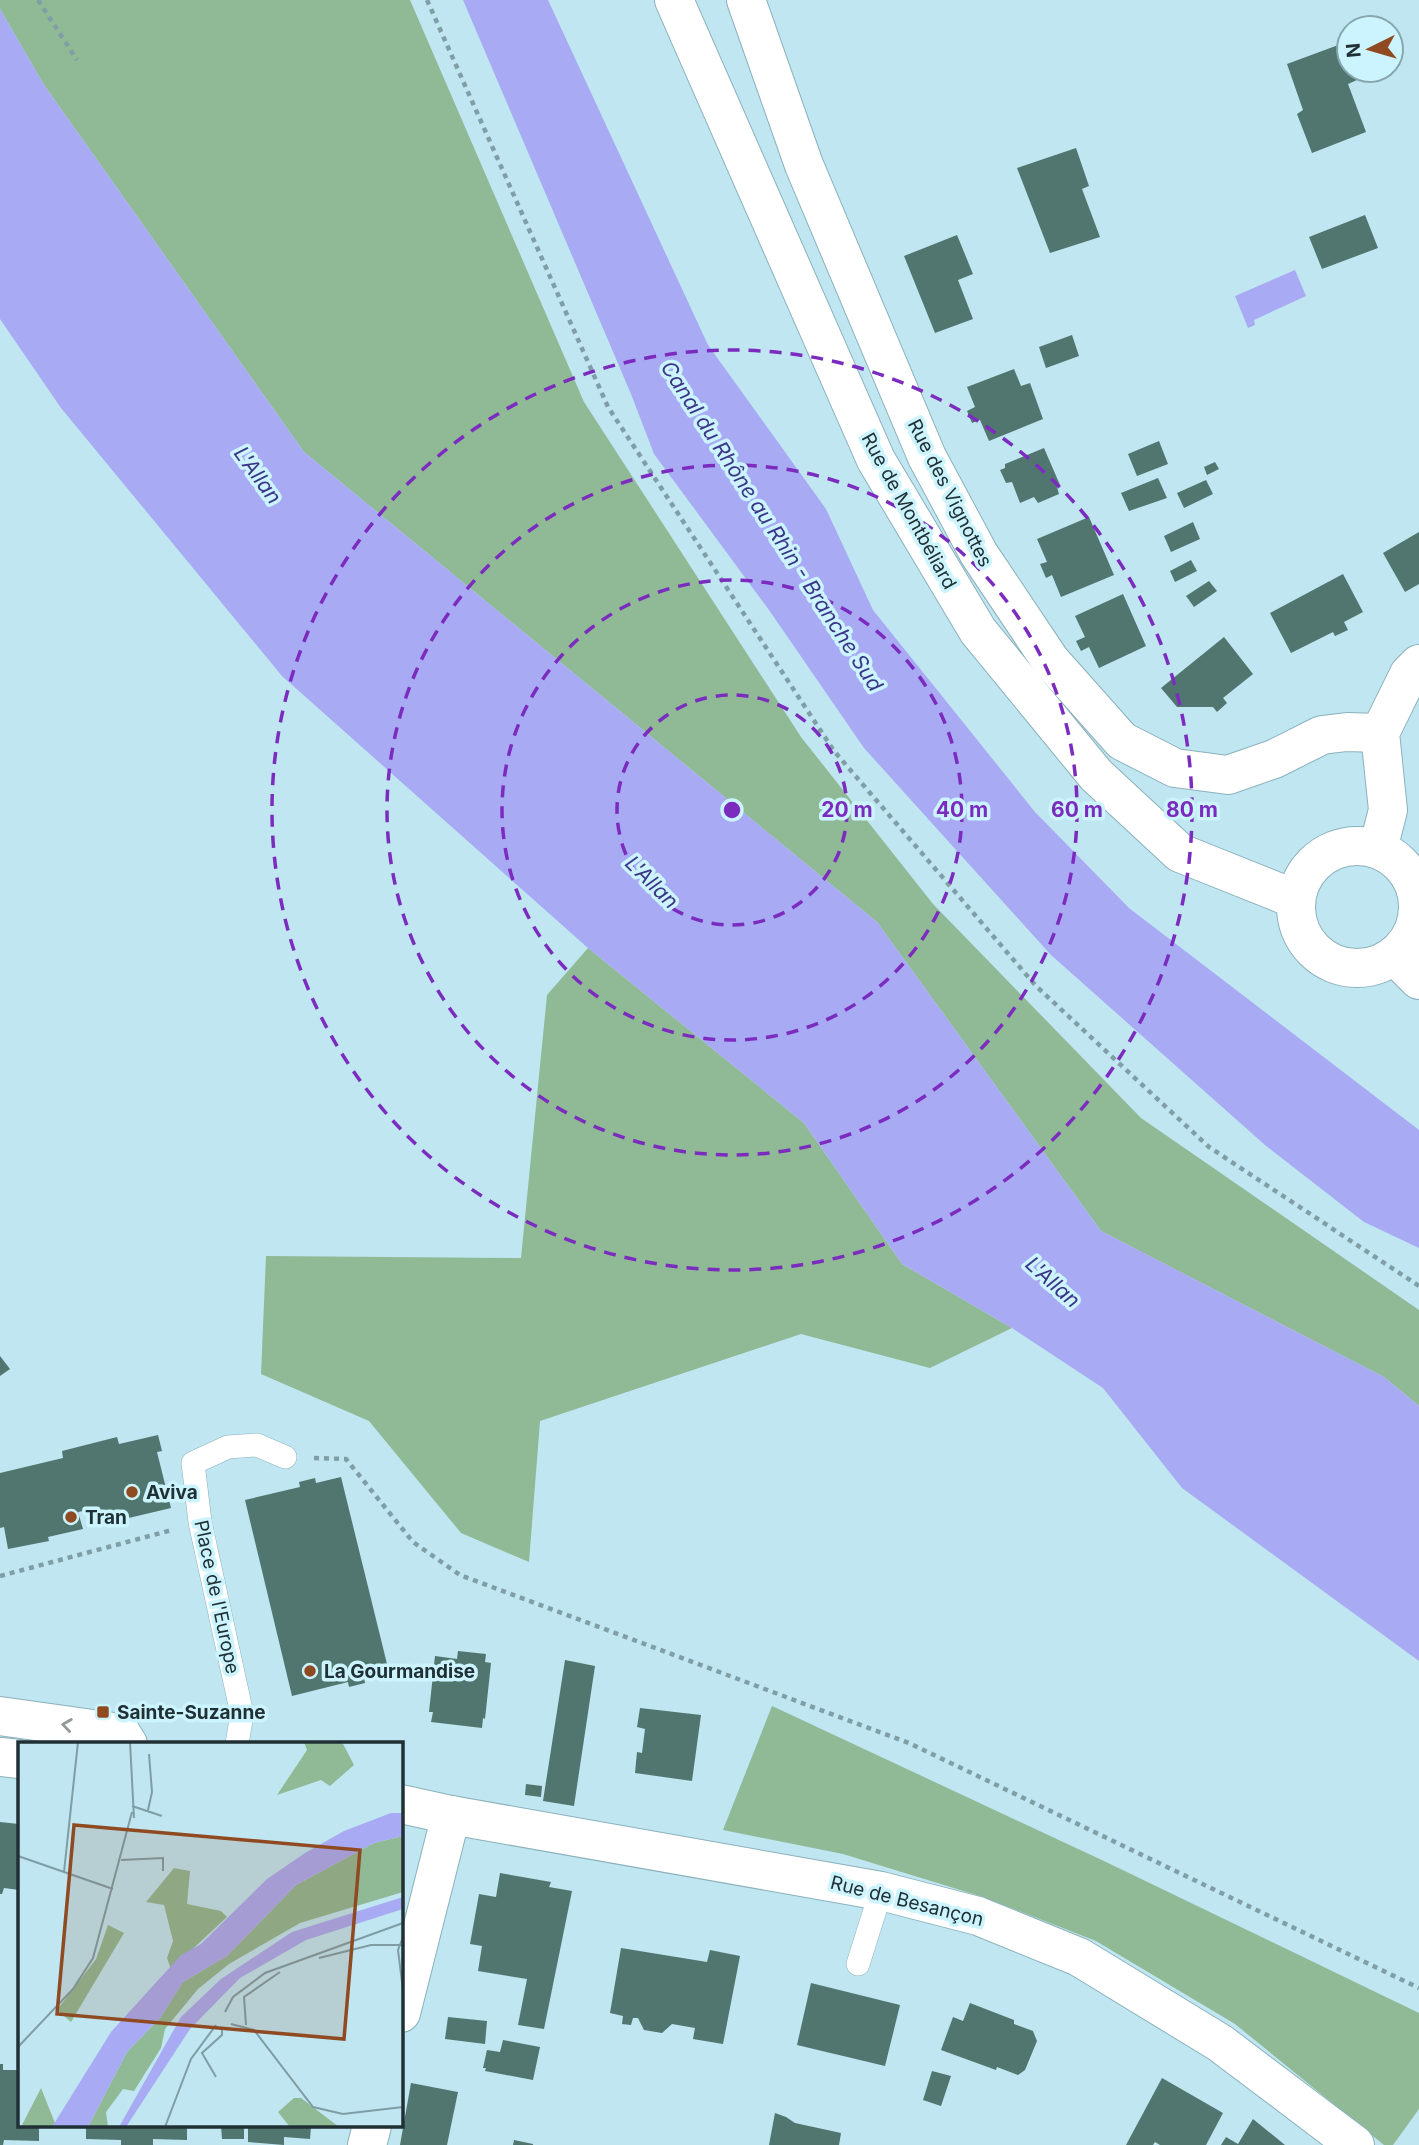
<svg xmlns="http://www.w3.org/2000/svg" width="1419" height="2145" font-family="Inter,sans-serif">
<rect width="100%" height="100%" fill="#bfe6f1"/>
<g fill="#90b995">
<polygon points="0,0 410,0 584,402 801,737 933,904 1141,1118 1419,1310 1419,1406 1384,1377 1101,1231 877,922 304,452 44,85 0,9"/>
<polygon points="588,948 804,1123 902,1264 1012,1328 930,1368 801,1334 540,1421 529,1562 461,1533 369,1421 261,1374 266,1256 521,1258 547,995"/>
<polygon points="772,1706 1106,1862 1419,2013 1419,2109 1393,2145 1384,2145 1235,2024 1096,1941 983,1897 843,1854 723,1830"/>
</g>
<g fill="#a8abf3">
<polygon points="463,0 548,0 708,345 826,509 873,610 1035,812 1129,908 1419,1130 1419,1248 1364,1222 1265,1145 1051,955 864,748 769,610 654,454 631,394"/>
<polygon points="0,9 44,85 304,452 877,922 1101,1231 1384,1377 1419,1406 1419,1661 1182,1488 1103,1388 1012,1328 902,1264 804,1123 588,948 282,676 61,408 0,319"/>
<polygon points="1295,270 1306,296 1254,320 1255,325 1248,328 1235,296"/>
</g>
<g fill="#51766f">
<polygon points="1341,44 1349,62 1349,70 1352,70 1357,80 1348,84 1366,132 1312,153 1297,114 1303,110 1287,64"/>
<polygon points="1076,148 1089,186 1082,189 1100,237 1050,253 1017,168"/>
<polygon points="1365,215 1378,248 1322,269 1309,237"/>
<polygon points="957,235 973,274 958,280 973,319 935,333 904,256"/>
<polygon points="1072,335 1079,356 1046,368 1039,347"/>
<polygon points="1014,369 1021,386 1030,383 1043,419 989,441 980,420 972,423 967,411 975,407 967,387"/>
<polygon points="1159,441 1168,464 1137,476 1128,454"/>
<polygon points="1044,448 1060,485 1057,487 1059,494 1038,503 1034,497 1020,503 1012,482 1006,483 1000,470 1005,468 1005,464"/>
<polygon points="1215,462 1219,469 1207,475 1204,467"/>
<polygon points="1158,478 1167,498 1129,511 1121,493"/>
<polygon points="1206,480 1213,494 1184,508 1177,493"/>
<polygon points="1089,517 1114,575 1061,597 1052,575 1046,578 1040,564 1047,562 1037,539"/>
<polygon points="1193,522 1200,539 1171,552 1164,536"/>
<polygon points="1419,532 1419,584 1405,592 1383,553"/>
<polygon points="1191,560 1197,571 1175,582 1170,571"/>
<polygon points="1343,574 1363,612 1344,622 1348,630 1335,636 1333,632 1291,653 1270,613"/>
<polygon points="1209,581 1217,591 1194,607 1186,596"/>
<polygon points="1123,594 1146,646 1099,668 1089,647 1081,651 1076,641 1085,637 1075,616"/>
<polygon points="1224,637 1253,674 1223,698 1227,703 1217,712 1213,707 1177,707 1161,688"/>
<polygon points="0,1356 10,1369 0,1376"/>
<polygon points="158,1435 162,1451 157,1452 171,1508 116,1521 114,1513 101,1516 96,1513 94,1509 78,1512 83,1529 48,1537 49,1541 8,1549 4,1527 0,1528 0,1473 63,1458 62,1451 117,1437 119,1444"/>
<polygon points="341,1477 389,1672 364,1678 365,1683 349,1687 348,1682 292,1696 245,1500 300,1487 299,1482 315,1478 316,1483"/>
<polygon points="458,1651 486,1654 485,1662 491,1663 485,1719 483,1718 482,1728 431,1722 433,1712 429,1712 435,1656 457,1659"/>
<polygon points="565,1660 595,1666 574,1806 543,1801"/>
<polygon points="640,1708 701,1715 692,1781 635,1773 637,1752 642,1753 645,1729 637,1727"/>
<polygon points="526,1784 542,1786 541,1797 525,1795"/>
<polygon points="0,1822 19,1824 19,1890 4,1888 2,1894 0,1894"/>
<polygon points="500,1873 551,1882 549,1887 572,1891 544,2029 518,2025 527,1979 478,1971 482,1946 470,1944 479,1894 496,1897"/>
<polygon points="621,1948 707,1962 710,1950 740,1956 723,2044 693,2039 695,2028 672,2024 662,2033 644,2030 638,2018 633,2018 631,2025 622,2024 623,2016 610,2013"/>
<polygon points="811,1983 900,2005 885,2066 797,2045"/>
<polygon points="970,2003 1014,2020 1014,2024 1033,2031 1037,2041 1025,2070 1018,2075 997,2067 996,2070 941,2050 953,2017 963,2021"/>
<polygon points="448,2017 487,2021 485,2044 445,2039"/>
<polygon points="503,2040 540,2047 533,2080 485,2071 486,2068 483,2068 487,2050 500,2052"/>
<polygon points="0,2064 3,2064 3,2070 18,2070 19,2126 39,2126 39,2141 4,2140 3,2145 0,2145"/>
<polygon points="932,2071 951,2076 941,2106 923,2100"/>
<polygon points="1162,2078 1223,2113 1206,2145 1160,2145 1155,2142 1153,2145 1126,2145"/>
<polygon points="411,2083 458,2092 447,2145 400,2145"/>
<polygon points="775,2113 786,2117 795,2123 841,2133 839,2145 769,2145"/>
<polygon points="1253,2119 1285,2145 1221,2145 1226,2137 1238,2144"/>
<polygon points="86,2126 187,2126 187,2140 153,2139 153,2145 121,2145 121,2140 86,2139"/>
<polygon points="221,2126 244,2126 244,2139 222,2139"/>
<polygon points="248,2126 311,2126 310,2139 284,2137 284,2145 248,2142"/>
<polygon points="514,2140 533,2144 533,2145 513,2145"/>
</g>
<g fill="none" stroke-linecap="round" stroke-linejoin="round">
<g stroke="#8bb1bb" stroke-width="24">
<g id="service">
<polyline points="237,1744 242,1714 200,1522 193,1463 228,1447 257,1445 285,1457"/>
<polyline points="858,1964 881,1891"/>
</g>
</g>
<g stroke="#8bb1bb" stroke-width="40">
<g id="minor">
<polyline points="746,0 804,165 927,457 979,554 1050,660 1122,741 1175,768 1228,775 1274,759 1322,735 1347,732 1380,733"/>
<polyline points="1378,849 1388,810 1380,733 1409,674 1419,664"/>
<polyline points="1418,910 1419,910"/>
<polyline points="401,2013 451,1815"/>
<polyline points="367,2145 372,2126"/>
</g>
</g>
<g stroke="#8bb1bb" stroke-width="40">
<g id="secondary">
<polyline points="674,0 876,460 978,631 1096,775 1180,853 1295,899"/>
<circle cx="1357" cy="907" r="61"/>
<polyline points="1395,956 1419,980"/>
<polyline points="0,1716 121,1733 128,1744"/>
<polyline points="0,1757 19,1759"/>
<polyline points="401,1804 451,1815 881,1891 978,1916 1079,1957 1220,2043 1355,2145"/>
</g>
</g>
<g stroke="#809ea6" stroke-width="4.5" stroke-dasharray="5 5" stroke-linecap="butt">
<polyline points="38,0 77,60"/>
<polyline points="427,0 608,407 834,751 1036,986 1209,1147 1419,1286"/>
<polyline points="314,1458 346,1459 413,1542 460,1575 909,1743 1419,1988"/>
<polyline points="0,1576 172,1530"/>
</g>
<use href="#service" stroke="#fff" stroke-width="23"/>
<use href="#minor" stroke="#fff" stroke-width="38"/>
<use href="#secondary" stroke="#fff" stroke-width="38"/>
</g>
<defs><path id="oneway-chevron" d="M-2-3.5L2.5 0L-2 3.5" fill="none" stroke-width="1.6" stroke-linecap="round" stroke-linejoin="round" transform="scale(1.75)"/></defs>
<use stroke="#90989a" href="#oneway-chevron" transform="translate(67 1725) rotate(-172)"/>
<g fill="none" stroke="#7b2cbf" stroke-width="3.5" stroke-dasharray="12 9">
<circle cx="732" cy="810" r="115"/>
<circle cx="732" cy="810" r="230"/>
<circle cx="732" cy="810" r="345"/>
<circle cx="732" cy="810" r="460"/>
</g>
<g fill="#904a21" stroke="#ccf4fe" stroke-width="2.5">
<circle cx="132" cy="1492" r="7"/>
<circle cx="71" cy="1517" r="7"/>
<circle cx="310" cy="1671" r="7"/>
<rect x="96" y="1705" width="14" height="14" rx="3.5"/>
</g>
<g text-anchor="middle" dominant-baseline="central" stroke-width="7" stroke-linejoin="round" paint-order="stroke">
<g font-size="19" fill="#203034" stroke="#ccf4fe">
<text transform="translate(950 493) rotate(63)">Rue des Vignottes</text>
<text transform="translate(909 511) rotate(61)">Rue de Montbéliard</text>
<text transform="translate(217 1597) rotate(78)">Place de l'Europe</text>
<text transform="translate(907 1901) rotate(14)">Rue de Besançon</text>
</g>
<g font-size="19" font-weight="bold" fill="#203034" stroke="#ccf4fe" text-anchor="start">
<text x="146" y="1492">Aviva</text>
<text x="85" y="1517">Tran</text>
<text x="324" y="1671">La Gourmandise</text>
<text x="117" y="1712">Sainte-Suzanne</text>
</g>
<g font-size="21" font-style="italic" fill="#3c3587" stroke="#ccf4fe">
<text transform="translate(258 475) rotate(54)">L'Allan</text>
<text transform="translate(772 526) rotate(57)">Canal du Rhône au Rhin - Branche Sud</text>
<text transform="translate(652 882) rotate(45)">L'Allan</text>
<text transform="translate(1053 1282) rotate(42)">L'Allan</text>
</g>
</g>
<g transform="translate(18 1742)">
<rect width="385" height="385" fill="#bfe6f1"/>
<path d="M286 0H324L336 23 312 44 303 38 259 53 289 8ZM385 94V150L282 181 211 222 180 247 147 287 143 306 116 349 105 347 88 370 90 385H70L109 310 142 276 165 240 209 214 278 143 356 101ZM156 126 172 129 169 162 203 169 209 175 153 227 149 216 155 199 146 163 128 160ZM90 183 106 191 53 280 39 268 78 217ZM23 346 37 381 34 385H3ZM276 356H283L321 385H272L260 370Z" fill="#90b995"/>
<path d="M373 71H385V94L356 101 278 143 209 214 165 240 142 276 109 310 70 385H34L93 290 163 213 183 202 249 137 287 111 326 89ZM385 155V167L288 198 222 236 172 287 108 385H101L163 275 203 237 274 190Z" fill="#a8abf3"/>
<path fill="none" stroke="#7f9da5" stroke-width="2" d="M112 0 116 76M114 64 144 74M130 68 134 50 131 12M0 114 95 147M103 118 145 116V129M46 130 60 0M385 195 380 208 385 248M301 216 353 203H385M207 270 215 255 247 231 385 181M213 282 236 288 295 365 325 372 385 365M228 283 226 255 262 230M0 305 55 247 75 216 114 70M198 335 184 311 204 293V286M147 385 173 317 198 283"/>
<path fill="#904a21" fill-opacity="0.15" stroke="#904a21" stroke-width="3.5" d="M56 83 342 108 326 297 39 272Z"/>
<rect width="385" height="385" fill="none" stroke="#203034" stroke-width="3.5"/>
</g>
<circle cx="732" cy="810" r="10" fill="#7b2cbf" stroke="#ccf4fe" stroke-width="3.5"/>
<g font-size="21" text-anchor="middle" font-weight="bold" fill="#7b2cbf" stroke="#ccf4fe" stroke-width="7" stroke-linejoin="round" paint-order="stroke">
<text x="847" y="817">20 m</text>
<text x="962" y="817">40 m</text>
<text x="1077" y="817">60 m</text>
<text x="1192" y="817">80 m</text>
</g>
<g transform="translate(1370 49) rotate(265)"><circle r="33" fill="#ccf4fe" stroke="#87a6ad" stroke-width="2"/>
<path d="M0-5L12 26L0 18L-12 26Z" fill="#904a21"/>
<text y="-10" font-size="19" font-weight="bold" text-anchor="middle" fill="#203034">N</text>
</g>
</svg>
